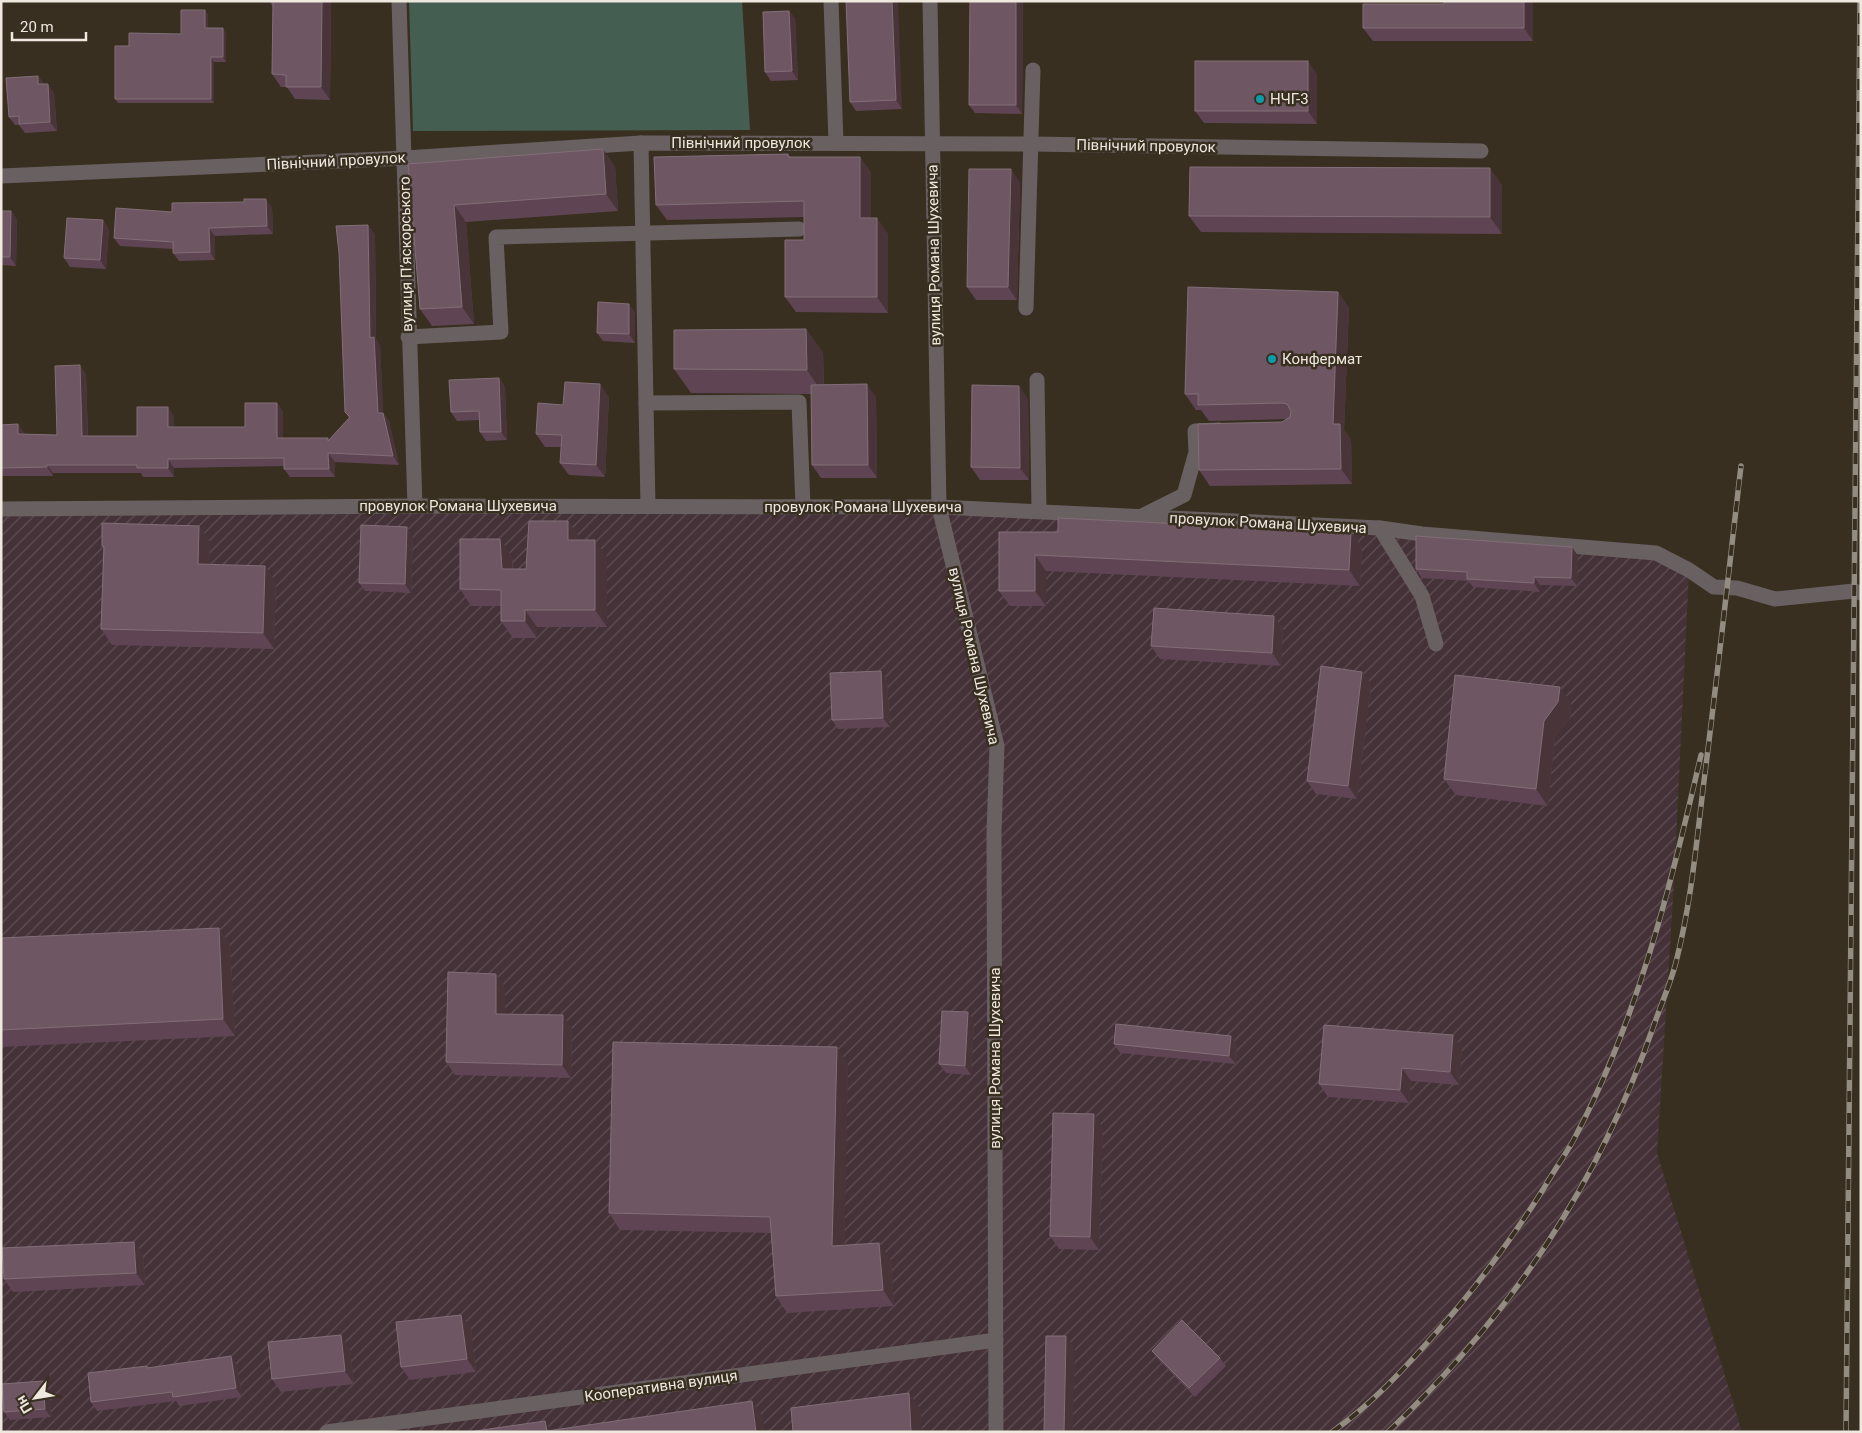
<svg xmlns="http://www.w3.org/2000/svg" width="1862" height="1433" font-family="Roboto,sans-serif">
<defs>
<pattern id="industrial-furrows" width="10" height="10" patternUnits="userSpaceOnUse" patternTransform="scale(1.25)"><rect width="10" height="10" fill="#453138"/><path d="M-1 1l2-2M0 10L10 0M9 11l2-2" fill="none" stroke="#604f54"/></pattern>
</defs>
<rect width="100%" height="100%" fill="#382f20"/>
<polygon fill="url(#industrial-furrows)" points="939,507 1656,553 1689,570 1674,882 1657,1153 1742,1432 1,1432 1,510"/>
<polygon fill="#455e52" points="409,1 742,1 750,130 413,131"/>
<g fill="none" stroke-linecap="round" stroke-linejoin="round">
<g stroke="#696062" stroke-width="15">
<polyline points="399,1 415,506"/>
<polyline points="831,1 836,142"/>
<polyline points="930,1 939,507 997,746 994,833 996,1432"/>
<polyline points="641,143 648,506"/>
<polyline points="1,176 405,158 641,143 1031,144 1481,151"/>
<polyline points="1026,308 1033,70"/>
<polyline points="408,337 501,332 496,237 799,229"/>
<polyline points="1037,380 1039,510"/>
<polyline points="646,403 799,402 803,507"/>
<polyline points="1,509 415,506 939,507 1380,528 1422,534 1656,553 1689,570 1714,587 1737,588 1775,599 1854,591 1861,593"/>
<polyline points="1142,516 1184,495 1196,452 1195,431 1219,430"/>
<polyline points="1380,528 1422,596 1436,644"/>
<polyline points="327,1432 996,1340"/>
</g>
<g stroke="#938c80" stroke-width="5.5">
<g id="rail">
<path d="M1332 1432C1371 1405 1404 1369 1435 1334 1476 1288 1511 1240 1544 1188 1553 1172 1564 1157 1573 1141 1637 1022 1671 886 1701 755"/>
<path d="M1388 1432C1512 1314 1599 1184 1655 1022 1662 1002 1671 982 1676 962 1692 900 1697 836 1705 773 1718 671 1729 569 1741 466"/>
<polyline points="1846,1432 1860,1"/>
</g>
</g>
<use href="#rail" stroke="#382f20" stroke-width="4" stroke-dasharray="11" stroke-linecap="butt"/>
</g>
<g fill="#5f4554">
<polygon points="269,1 331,1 330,100 295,99 287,87 281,87 272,74 273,7"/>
<polygon points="846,1 902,109 856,111 850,102"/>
<polygon points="970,1 1023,1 1022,114 975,113 969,105"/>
<polygon points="1533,1 1533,41 1373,41 1363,28 1444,4"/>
<polygon points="789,11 795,19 798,80 771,81 765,72"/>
<polygon points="208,14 208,28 226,33 226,62 214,62 214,103 118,103 115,99 129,46 181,34"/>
<polygon points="1317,74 1317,124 1204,123 1195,111"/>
<polygon points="38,76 44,84 54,93 57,131 25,133 19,125 15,125 9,117"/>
<polygon points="788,154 790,157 860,157 871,173 871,218 888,234 888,313 796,312 785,297 804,240 804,217 667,220 656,205"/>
<polygon points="408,164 615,166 618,211 466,222 474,324 432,326 420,309"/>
<polygon points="1020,182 1017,300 976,300 967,287"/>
<polygon points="1502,185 1502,234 1201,232 1189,216"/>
<polygon points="272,207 273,234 215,236 215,260 179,261 173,253 173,249 120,246 114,238 172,212"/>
<polygon points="1,211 11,211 17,220 16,266 1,265"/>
<polygon points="109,229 106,269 70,267 64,258"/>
<polygon points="375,234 376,339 380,346 383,413 389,421 399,465 335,462 335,477 290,477 284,469 284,466 174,468 174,477 143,477 141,473 53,473 53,476 1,476 1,425 18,424 24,433 24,434 57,435 86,374 88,436 137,436 174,416 174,427 245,427 277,403 283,412 283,438 329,440 349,418 345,412"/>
<polygon points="1338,292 1349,308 1344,430 1351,440 1352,484 1210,486 1199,470 1287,419 1209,421 1201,410 1196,410 1185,394"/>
<polygon points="635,312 635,343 603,341 597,333"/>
<polygon points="806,329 823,353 824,384 876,397 877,478 821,478 812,465 811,394 691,393 674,369"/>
<polygon points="499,378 505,387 507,440 486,441 480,432 480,420 457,421 451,412"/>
<polygon points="609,397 605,477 569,475 560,463 561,447 545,447 536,434 563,405"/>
<polygon points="1028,399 1029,480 980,480 971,467"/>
<polygon points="568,521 580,538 580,540 607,557 607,627 537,627 537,638 513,638 501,621 501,606 471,606 460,589 512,556 513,569 526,569"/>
<polygon points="199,526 210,542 209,564 276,582 274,649 112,645 101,629 103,549 102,546"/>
<polygon points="999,532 1351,532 1362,547 1360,586 1046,571 1046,606 1010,606 999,591"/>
<polygon points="413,536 411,593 365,591 359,583"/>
<polygon points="1572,547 1578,556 1577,586 1540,585 1540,592 1473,587 1468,581 1422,578 1416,569"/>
<polygon points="1274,616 1283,629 1281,666 1160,659 1151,646"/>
<polygon points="881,671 887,680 890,727 838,729 832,720"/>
<polygon points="1371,684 1357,799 1316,794 1307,781"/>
<polygon points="1571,703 1570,719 1555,737 1548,806 1456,795 1444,779"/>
<polygon points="1,938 230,944 235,1036 1,1047"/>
<polygon points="505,987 505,1014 572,1028 571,1078 455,1075 446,1062"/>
<polygon points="974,1021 971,1075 946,1073 939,1064"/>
<polygon points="1114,1044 1237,1045 1236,1064 1120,1053"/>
<polygon points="1462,1048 1459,1085 1411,1081 1409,1103 1328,1097 1319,1084"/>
<polygon points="848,1063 844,1246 891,1260 894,1306 787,1313 776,1296 771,1233 620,1230 609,1213"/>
<polygon points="1103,1127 1099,1250 1059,1249 1050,1236"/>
<polygon points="143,1254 145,1285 13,1292 4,1279"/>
<polygon points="471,1328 476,1372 410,1380 401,1367"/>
<polygon points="350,1348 354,1384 281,1392 272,1379"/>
<polygon points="1152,1351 1220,1358 1226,1366 1195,1397 1158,1359"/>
<polygon points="231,1356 237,1365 242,1397 179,1406 176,1401 97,1411 91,1402 148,1368"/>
<polygon points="49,1390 51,1417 10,1420 4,1412"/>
</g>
<g fill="#493539">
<polygon points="322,1 331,1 330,100 321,87"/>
<polygon points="892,1 898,1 902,109 896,100"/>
<polygon points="1016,1 1023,1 1022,114 1016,105"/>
<polygon points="1524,1 1533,1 1533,41 1524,28"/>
<polygon points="205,10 208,14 208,33 205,28"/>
<polygon points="789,11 795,19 798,80 792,71"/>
<polygon points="223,28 226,33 226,62 223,57"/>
<polygon points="211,57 214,62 214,103 211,99"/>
<polygon points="1308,61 1317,74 1317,124 1308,111"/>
<polygon points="38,76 44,84 38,84"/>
<polygon points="48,84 54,93 57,131 50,122"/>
<polygon points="603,149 615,166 618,211 606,194"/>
<polygon points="860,157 871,173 871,234 860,218"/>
<polygon points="1490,168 1502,185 1502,234 1490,217"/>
<polygon points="1011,169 1020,182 1017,300 1008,287"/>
<polygon points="266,199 272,207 273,234 267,226"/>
<polygon points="454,205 466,222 474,324 462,307"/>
<polygon points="11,211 17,220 16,266 10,257"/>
<polygon points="877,218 888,234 888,313 877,297"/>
<polygon points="103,220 109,229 106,269 100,260"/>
<polygon points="368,225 375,234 376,339 380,346 384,422 378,413 370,338"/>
<polygon points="209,228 215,236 215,260 210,252"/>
<polygon points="1338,292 1349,308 1344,430 1351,440 1352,484 1341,469 1333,424"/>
<polygon points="629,304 635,312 635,343 629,334"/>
<polygon points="806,329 823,353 824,395 807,370"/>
<polygon points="80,365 86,374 88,445 82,436"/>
<polygon points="499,378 505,387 507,440 501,432"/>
<polygon points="600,384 609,397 605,477 596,465"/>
<polygon points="867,384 876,397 877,478 868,465"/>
<polygon points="1019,386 1028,399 1029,480 1020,468"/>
<polygon points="277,403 283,412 283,447 277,438"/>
<polygon points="168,407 174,416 174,436 168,427"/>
<polygon points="383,413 389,421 399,465 393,456"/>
<polygon points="18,424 24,433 24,443 18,434"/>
<polygon points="328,453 335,462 335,477 329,469"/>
<polygon points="168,459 174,468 174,477 168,468"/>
<polygon points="47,465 53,473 53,476 47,467"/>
<polygon points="568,521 580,538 580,556 568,540"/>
<polygon points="199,526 210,542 209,580 198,564"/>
<polygon points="407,527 413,536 411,593 405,584"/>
<polygon points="1351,532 1362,547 1360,586 1349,570"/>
<polygon points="500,539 512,556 513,586 502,569"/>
<polygon points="595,540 607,557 607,627 595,610"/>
<polygon points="1572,547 1578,556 1577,586 1571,578"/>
<polygon points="1035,555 1046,571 1046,606 1035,591"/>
<polygon points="265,566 276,582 274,649 263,633"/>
<polygon points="1534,577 1540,585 1540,592 1534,583"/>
<polygon points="525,610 537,627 537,638 525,621"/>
<polygon points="1274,616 1283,629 1281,666 1272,653"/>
<polygon points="881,671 887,680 890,727 883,718"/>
<polygon points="1362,672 1371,684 1357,799 1348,786"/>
<polygon points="1560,687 1571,703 1570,719 1555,737 1548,806 1536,789 1544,721"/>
<polygon points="219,928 230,944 235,1036 223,1019"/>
<polygon points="496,974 505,987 505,1027 496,1014"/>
<polygon points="968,1012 974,1021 971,1075 965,1066"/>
<polygon points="563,1015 572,1028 571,1078 562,1065"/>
<polygon points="1453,1035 1462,1048 1459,1085 1450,1072"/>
<polygon points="1231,1036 1237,1045 1236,1064 1229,1056"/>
<polygon points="837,1047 848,1063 844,1263 832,1246"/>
<polygon points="1402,1068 1411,1081 1409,1103 1400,1090"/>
<polygon points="1094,1114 1103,1127 1099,1250 1090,1237"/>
<polygon points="134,1242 143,1254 145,1285 136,1273"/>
<polygon points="879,1243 891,1260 894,1306 883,1290"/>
<polygon points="461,1315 471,1328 476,1372 467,1359"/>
<polygon points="341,1335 350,1348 354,1384 345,1371"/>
<polygon points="1066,1336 1075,1349 1073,1432 1064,1432"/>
<polygon points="231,1356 237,1365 242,1397 236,1388"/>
<polygon points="43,1381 49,1390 51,1417 45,1409"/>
<polygon points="909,1393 921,1410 922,1432 911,1432"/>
<polygon points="752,1401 763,1417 765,1432 756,1432"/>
<polygon points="545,1421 553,1432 547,1431"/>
</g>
<g fill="#6e5763" stroke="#826e77">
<polygon points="273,1 322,1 321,87 286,87 286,75 272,74"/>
<polygon points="846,1 892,1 896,100 850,102"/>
<polygon points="970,1 1016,1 1016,105 969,105"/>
<polygon points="1444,1 1524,1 1524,28 1363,28 1363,4 1444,4"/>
<polygon points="181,10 205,10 205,28 223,28 223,57 211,57 211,99 115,99 115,46 129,46 129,33 181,34"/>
<polygon points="789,11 792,71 765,72 763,12"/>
<rect x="1195" y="61" width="113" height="50"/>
<polygon points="38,76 38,84 48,84 50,122 19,124 19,116 9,117 6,78"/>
<polygon points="603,149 606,194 454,205 462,307 420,309 408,164"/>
<polygon points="788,154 788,157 860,157 860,218 877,218 877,297 785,297 785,240 804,240 804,201 656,205 654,157"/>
<polygon points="1190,167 1490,168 1490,217 1189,216"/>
<polygon points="969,169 1011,169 1008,287 967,287"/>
<polygon points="244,199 266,199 267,226 209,228 210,252 173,253 173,242 114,238 116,208 172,212 172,203 244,202"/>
<polygon points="1,211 11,211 10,257 1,257"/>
<polygon points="67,218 103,220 100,260 64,258"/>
<polygon points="368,225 370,338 374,337 378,413 383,413 393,456 328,453 329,469 284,469 284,458 168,459 168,468 137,468 137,465 47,465 47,467 1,468 1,425 18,424 18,434 57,435 55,366 80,365 82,436 137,436 137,407 168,407 168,427 245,427 245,403 277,403 277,438 328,438 328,441 350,417 345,412 339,253 336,226"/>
<polygon points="1188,287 1338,292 1333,424 1340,424 1341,469 1199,470 1198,424 1282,422 1290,417 1291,411 1287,404 1282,403 1198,405 1198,394 1185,394"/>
<polygon points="598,302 629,304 629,334 597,333"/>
<polygon points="806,329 807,370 674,369 674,330"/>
<polygon points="499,378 501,432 480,432 479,411 451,412 449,380"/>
<polygon points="565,382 600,384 596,465 560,463 562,435 536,434 538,403 563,405"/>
<polygon points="867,384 868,465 812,465 811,385"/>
<polygon points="972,385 1019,386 1020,468 971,467"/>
<polygon points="1058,518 1351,532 1349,570 1035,555 1035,591 999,591 999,532 1058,532"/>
<polygon points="529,521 568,521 568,540 595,540 595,610 525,610 525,621 501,621 501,590 460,589 460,539 500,539 502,569 526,569"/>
<polygon points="102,523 199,526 198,564 265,566 263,633 101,629 104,547 102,546"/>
<polygon points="361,525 407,527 405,584 359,583"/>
<polygon points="1416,536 1572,547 1571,578 1534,577 1534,583 1467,579 1467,572 1416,569"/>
<polygon points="1154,608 1274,616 1272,653 1151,646"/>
<polygon points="1321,666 1362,672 1348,786 1307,781"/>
<polygon points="881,671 883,718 832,720 830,673"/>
<polygon points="1455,675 1560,687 1558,702 1544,721 1536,789 1444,779"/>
<polygon points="219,928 223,1019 1,1030 1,938"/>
<polygon points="448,972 496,974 496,1014 563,1015 562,1065 446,1062"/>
<polygon points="942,1011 968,1012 965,1066 939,1064"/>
<polygon points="1116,1024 1231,1036 1229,1056 1114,1044"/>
<polygon points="1324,1025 1453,1035 1450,1072 1402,1068 1400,1090 1319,1084"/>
<polygon points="613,1042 837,1047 832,1246 879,1243 883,1290 776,1296 770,1217 609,1213"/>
<polygon points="1053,1113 1094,1114 1090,1237 1050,1236"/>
<polygon points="134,1242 136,1273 4,1279 2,1248"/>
<polygon points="461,1315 467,1359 401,1367 396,1322"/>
<polygon points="1182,1320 1220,1358 1189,1388 1152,1351"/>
<polygon points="341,1335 345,1371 272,1379 268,1342"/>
<polygon points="1046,1336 1066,1336 1064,1432 1044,1432"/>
<polygon points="231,1356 236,1388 173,1397 172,1392 91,1402 88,1373 147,1366 147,1368"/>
<polygon points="43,1381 45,1409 4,1412 2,1384"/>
<polygon points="909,1393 911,1432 793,1432 791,1408"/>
<polygon points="752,1401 756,1432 475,1432 475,1431 545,1421 547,1431"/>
</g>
<g fill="#0f9aa8" stroke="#382f20" stroke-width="2">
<circle cx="1260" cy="99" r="5"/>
<circle cx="1272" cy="359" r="5"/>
</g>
<g text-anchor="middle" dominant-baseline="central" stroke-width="5" stroke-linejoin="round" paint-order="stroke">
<g font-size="15" fill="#eee8df" stroke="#382f20" text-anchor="start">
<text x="1270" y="99">НЧГ-3</text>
<text x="1282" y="359">Конфермат</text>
</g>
<g font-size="15" fill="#eee8df" stroke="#382f20">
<text x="741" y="143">Північний провулок</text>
<text transform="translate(1146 146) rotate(1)">Північний провулок</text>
<text transform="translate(336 161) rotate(-3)">Північний провулок</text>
<text transform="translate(406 254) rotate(-91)">вулиця Пʼяскорського</text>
<text transform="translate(934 255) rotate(-91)">вулиця Романа Шухевича</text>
<text x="458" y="506">провулок Романа Шухевича</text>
<text x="863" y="507">провулок Романа Шухевича</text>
<text transform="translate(1268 523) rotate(3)">провулок Романа Шухевича</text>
<text transform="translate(974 656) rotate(77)">вулиця Романа Шухевича</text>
<text transform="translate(995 1058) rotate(-90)">вулиця Романа Шухевича</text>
<text transform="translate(661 1386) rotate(-8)">Кооперативна вулиця</text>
</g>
</g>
<rect width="1862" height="1433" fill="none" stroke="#eee8df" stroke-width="5"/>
<g transform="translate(35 1398) rotate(239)" stroke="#382f20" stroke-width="4" paint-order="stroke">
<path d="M0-4L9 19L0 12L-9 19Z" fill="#eee8df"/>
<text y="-8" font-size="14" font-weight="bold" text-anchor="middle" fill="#eee8df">Пн</text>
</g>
<path d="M12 32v8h74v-8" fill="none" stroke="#eee8df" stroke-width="2.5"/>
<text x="20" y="32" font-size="15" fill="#eee8df" stroke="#382f20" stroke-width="4" paint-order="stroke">20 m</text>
</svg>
